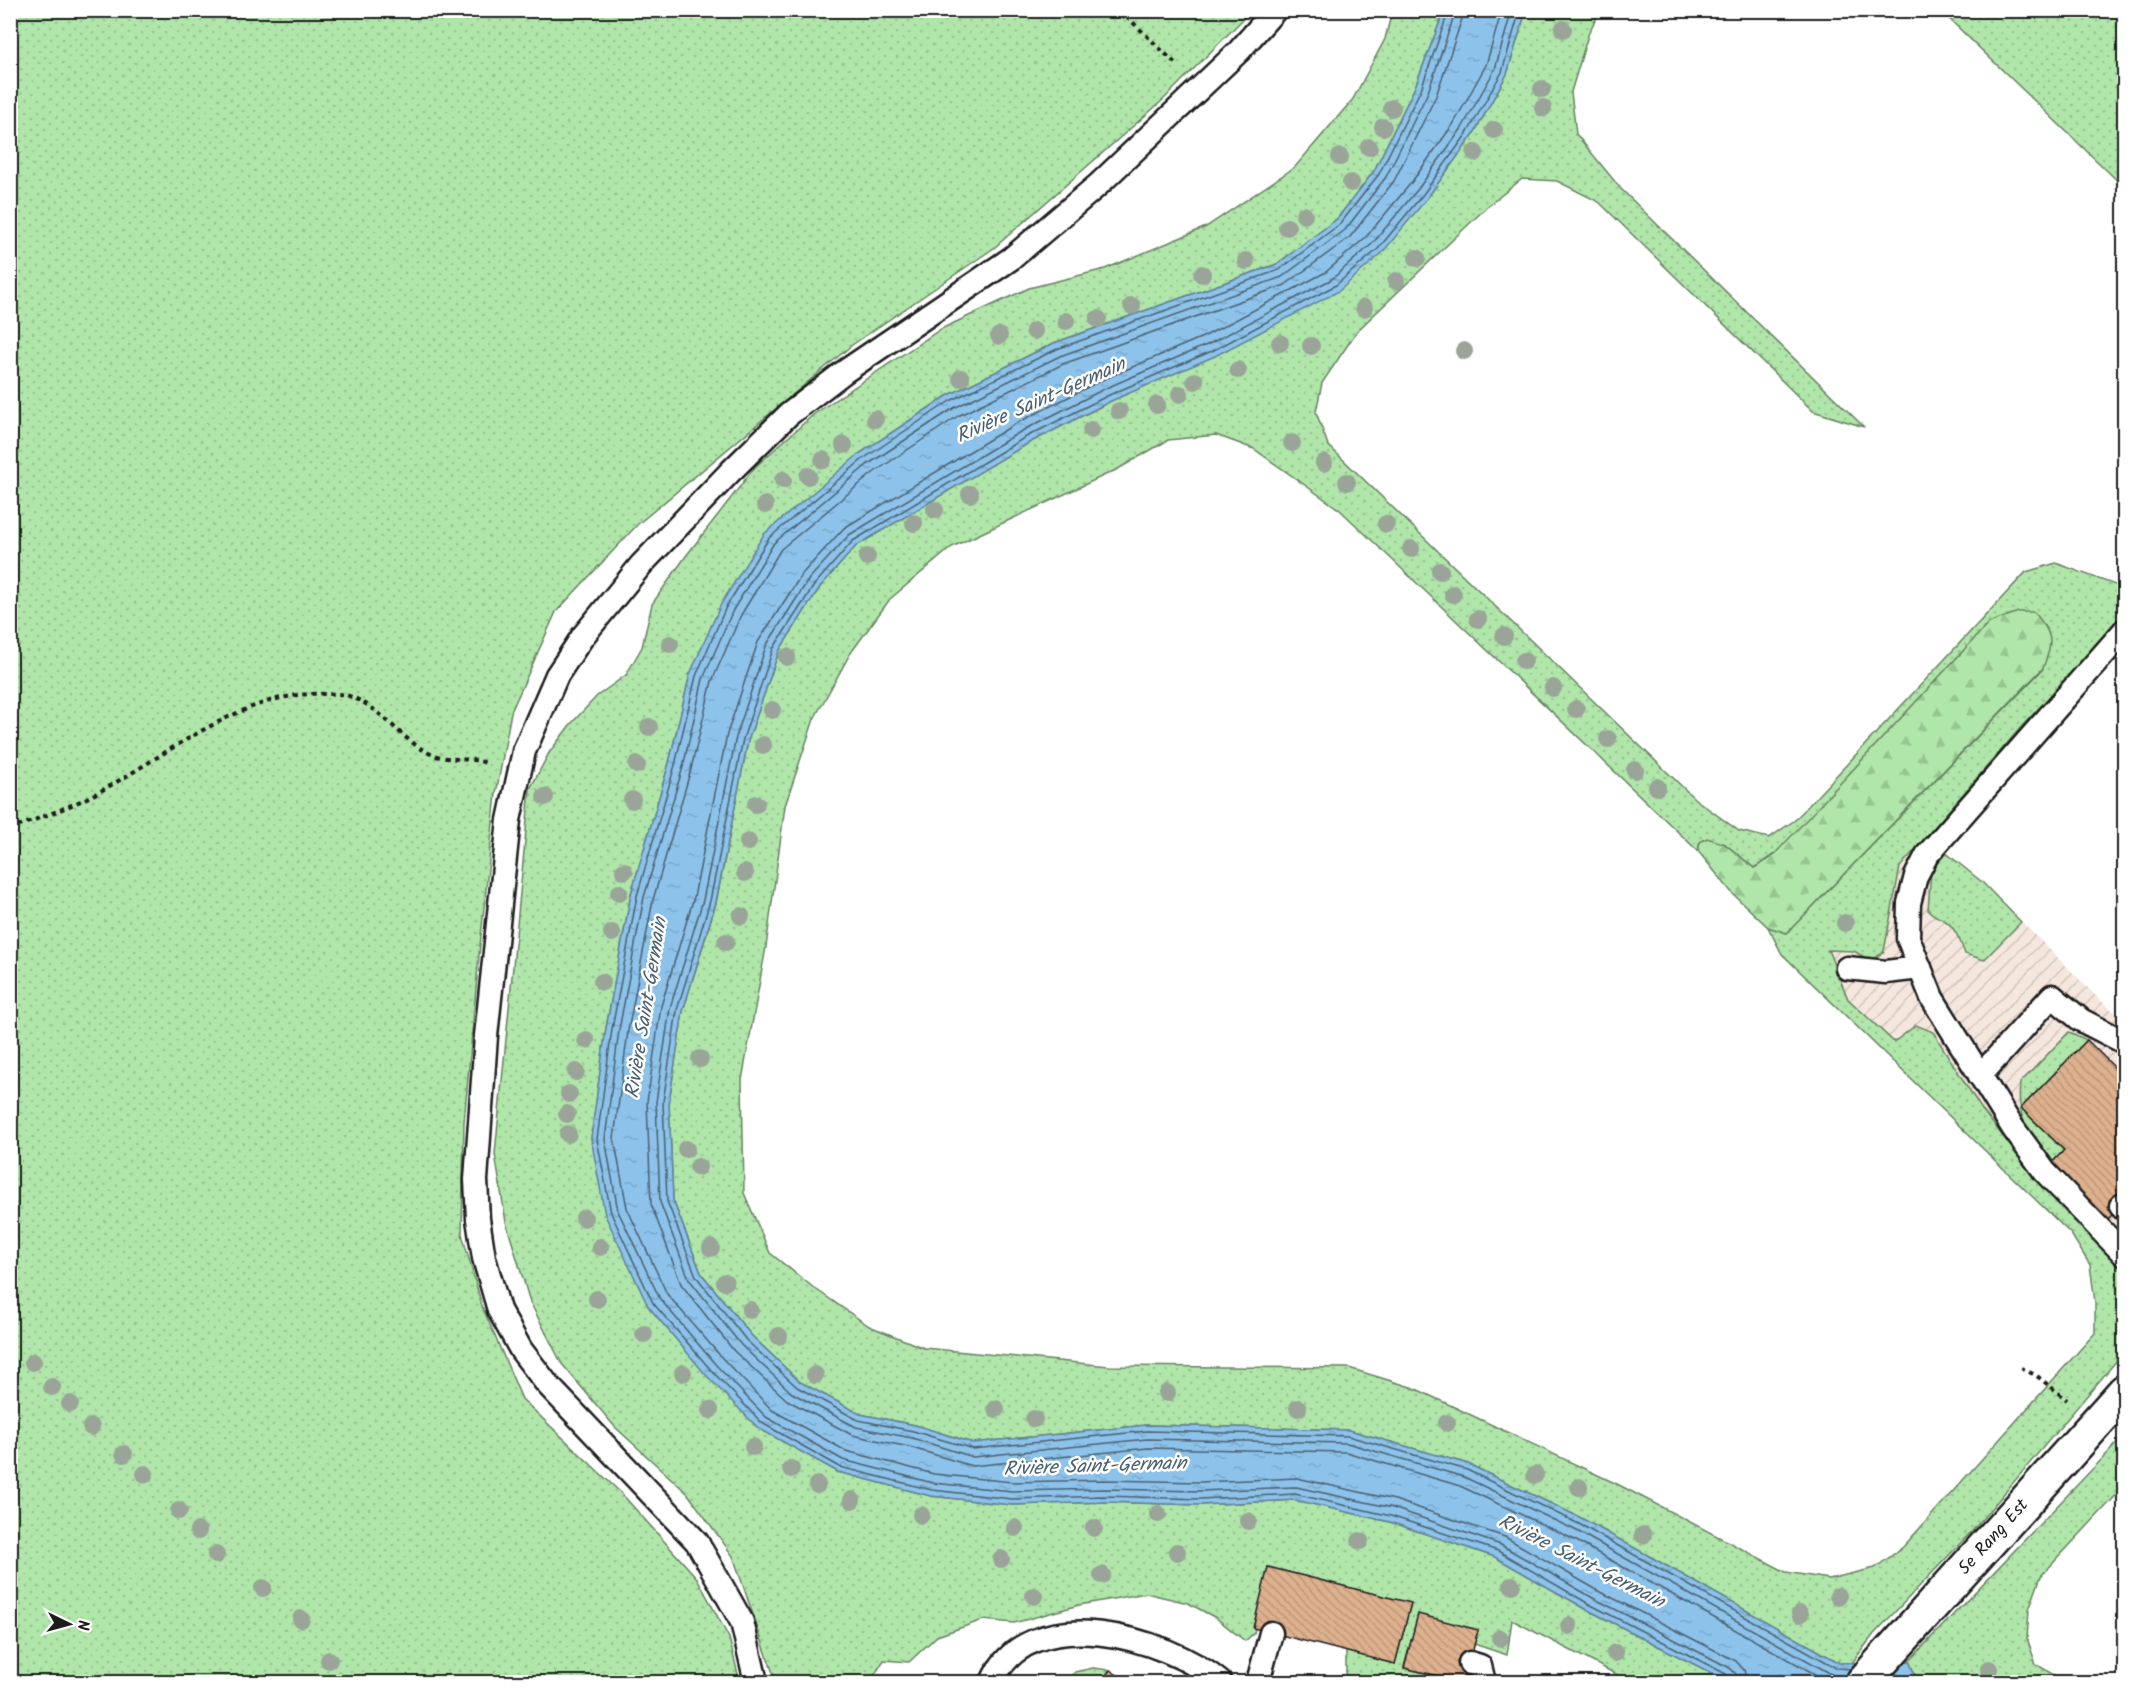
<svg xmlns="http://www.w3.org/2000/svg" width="2135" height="1693" font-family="Kalam,sans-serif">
<defs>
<pattern id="industrial-furrows" width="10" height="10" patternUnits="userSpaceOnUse" patternTransform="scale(1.5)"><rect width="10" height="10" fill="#f5e7dd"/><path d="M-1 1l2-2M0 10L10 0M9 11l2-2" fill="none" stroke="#d1c6bd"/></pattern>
<pattern id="grass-dots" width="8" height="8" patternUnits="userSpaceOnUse" patternTransform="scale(1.5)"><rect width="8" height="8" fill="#b0e6a9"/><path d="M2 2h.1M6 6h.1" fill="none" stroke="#97c591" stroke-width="1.8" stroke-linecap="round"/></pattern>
<pattern id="forest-firs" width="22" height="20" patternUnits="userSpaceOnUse" patternTransform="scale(1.5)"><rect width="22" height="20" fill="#b0e6a9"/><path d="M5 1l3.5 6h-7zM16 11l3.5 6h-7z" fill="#97c591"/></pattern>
<pattern id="water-ripples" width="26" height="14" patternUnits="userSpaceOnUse" patternTransform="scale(1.5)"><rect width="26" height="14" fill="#8dc3eb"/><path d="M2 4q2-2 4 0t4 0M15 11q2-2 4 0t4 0" fill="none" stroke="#79a7c9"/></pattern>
<pattern id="building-back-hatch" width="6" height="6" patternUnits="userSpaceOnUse" patternTransform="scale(1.5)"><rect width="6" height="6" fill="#ddb08e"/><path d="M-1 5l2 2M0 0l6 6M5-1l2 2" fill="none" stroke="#bd977a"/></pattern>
</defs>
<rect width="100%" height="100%" fill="#fff"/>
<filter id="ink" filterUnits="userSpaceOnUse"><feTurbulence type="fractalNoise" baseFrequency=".0167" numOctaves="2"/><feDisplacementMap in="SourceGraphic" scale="12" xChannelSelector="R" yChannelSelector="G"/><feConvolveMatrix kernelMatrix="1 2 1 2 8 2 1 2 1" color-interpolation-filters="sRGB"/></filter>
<g filter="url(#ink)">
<polygon fill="url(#industrial-furrows)" points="1902,814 1982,882 2100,1000 2124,1020 2124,1260 1848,999 1787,933"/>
<g fill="url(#grass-dots)" stroke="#668162" stroke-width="1.5" fill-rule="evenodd">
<polygon points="11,10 1251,11 1163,100 994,248 852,345 638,524 556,612 511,712 496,794 479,955 464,1122 462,1234 482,1306 522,1399 621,1493 697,1578 729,1638 740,1682 11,1682"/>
<polygon points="1392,11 1444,11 1415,87 1374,171 1337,219 1277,264 1054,343 947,396 859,454 690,674 669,763 631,894 606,1028 591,1139 648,1306 706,1374 758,1428 838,1472 931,1496 1012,1505 1105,1502 1200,1505 1295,1500 1390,1522 1495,1557 1586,1609 1729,1682 1631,1682 1512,1620 1507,1655 1474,1644 1478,1630 1418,1615 1404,1668 1460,1682 1346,1682 1346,1651 1395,1664 1411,1603 1268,1567 1254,1633 1245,1641 1216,1618 1188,1603 1146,1593 1079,1605 1014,1623 983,1620 937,1636 909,1662 884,1660 870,1682 776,1682 733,1556 688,1494 615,1427 562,1364 530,1302 506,1222 495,1154 530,789 549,753 570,725 597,696 626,675 642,647 652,604 686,556 755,467 814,414 941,329 1029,288 1105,269 1206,227 1295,167 1353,99 1385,39"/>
<path d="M1526 11H1600L1589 32 1571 92 1576 134 1621 189 1864 427 1813 411 1599 202 1557 181 1522 179 1489 205 1357 331 1322 383 1316 412 1328 445 1695 799 1739 831 1769 838 1795 820 2026 572 2056 563 2118 586 2124 596V618L2022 726 1900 867 1884 951 1871 961 1854 951 1828 950 1848 999 1894 1042 1916 1025 1933 1032 1982 1110 2033 1174 2124 1260V1352L1973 1530 1874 1634 1852 1663H1840L1581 1518 1468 1464 1349 1430 1147 1425 973 1443 915 1425 860 1414 800 1382 751 1335 701 1273 673 1200 669 1102 683 1011 716 903 748 741 779 651 820 587 856 546 1027 444 1111 401 1428 197 1473 135 1507 74ZM1216 435 1254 449 1340 510 1698 851 1700 842 1725 844 1754 868 2043 669 1787 933 1768 927 1782 954 2071 1234 2090 1265 2095 1302V1333L1903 1547 1875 1568 1829 1579 1786 1572 1619 1485 1414 1388 1349 1368 1109 1366 924 1348 869 1326 814 1288 770 1253 744 1193 742 1080 766 947 785 806 814 719 850 654 890 599 952 547 1118 469 1168 440Z"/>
<polygon points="1941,11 2124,11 2124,187"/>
<path d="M1945 852 1982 882 2021 922 1984 960 1965 954C1961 943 1955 926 1944 920 1937 917 1934 916 1928 910L1931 872Z"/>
<path d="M2069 1032 2087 1040 2021 1108 2064 1150 2050 1165C2030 1135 2016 1121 2020 1083Z"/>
<polygon points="2124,1436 2124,1487 2041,1576 2029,1610 2027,1639 2036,1664 2065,1682 1918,1682 1909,1661"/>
<polygon points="1093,1668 1110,1670 1101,1682 1066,1682 1075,1672"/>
</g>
<path fill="url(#forest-firs)" stroke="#668162" stroke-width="1.5" d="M2018 612H2034C2054 635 2053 641 2043 668L1787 933 1768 927 1733 894 1698 851 1700 842 1707 838 1725 844 1754 868 1771 858 1989 623Z"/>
<polygon fill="url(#water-ripples)" stroke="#608098" stroke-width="1.5" points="1444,11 1526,11 1507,74 1473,135 1428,197 1382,253 1339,291 1215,356 1111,401 1027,444 856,546 820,587 779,651 748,741 716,902 683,1011 669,1102 673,1200 701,1273 751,1335 800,1382 860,1414 915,1425 973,1443 1147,1425 1349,1430 1468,1464 1581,1518 1840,1663 1909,1661 1918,1682 1729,1682 1586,1609 1495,1557 1390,1522 1295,1500 1200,1505 1105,1502 1012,1505 931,1496 838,1472 758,1428 706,1375 648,1306 605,1215 591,1138 606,1028 631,894 669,763 690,674 721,604 764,534 859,454 947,396 1054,343 1277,264 1337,219 1374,171 1415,87"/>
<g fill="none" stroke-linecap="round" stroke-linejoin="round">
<g stroke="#495f6f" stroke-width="1.5">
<polyline points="1449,10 1421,89 1379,174 1340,224 1279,270 1057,349 950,401 863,459 769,538 726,607 696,676 675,765 637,896 612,1029 597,1139 611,1213 653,1303 711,1370 762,1423 840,1467 932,1490 1012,1499 1105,1496 1200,1499 1295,1494 1391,1516 1498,1551 1589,1604 1726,1674 1730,1682"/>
<polyline points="1456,10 1428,92 1386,177 1345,230 1282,277 1060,356 954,408 867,465 774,543 733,610 703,679 683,767 644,897 619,1030 605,1139 618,1211 660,1299 716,1365 766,1417 843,1460 933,1483 1012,1491 1105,1489 1200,1491 1296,1487 1393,1508 1501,1545 1593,1598 1730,1668 1736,1674 1738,1682"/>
<polyline points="1465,10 1436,96 1394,181 1350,237 1285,285 1063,364 958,416 873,473 781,549 741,615 712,681 691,769 653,900 628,1031 614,1138 627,1208 667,1294 723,1359 772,1410 846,1451 934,1474 1012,1482 1105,1480 1199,1482 1297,1478 1395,1500 1505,1537 1597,1590 1736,1661 1744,1670 1747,1682"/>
<polyline points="1502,10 1486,65 1454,123 1411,183 1366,237 1326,272 1205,336 1102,380 1015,424 844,528 802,574 758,642 727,734 694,897 661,1006 647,1102 651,1204 681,1284 734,1351 787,1400 852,1435 909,1447 972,1466 1148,1448 1346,1452 1460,1486 1571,1538 1829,1682"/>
<polyline points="1512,10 1495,69 1462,128 1418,189 1372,244 1332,279 1209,344 1106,388 1020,432 849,535 809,579 766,646 736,737 703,900 670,1008 656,1102 660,1202 689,1279 741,1345 792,1393 856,1427 912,1438 973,1457 1147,1439 1347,1443 1464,1477 1575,1530 1833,1675 1846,1677"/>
<polyline points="1520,10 1502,72 1468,132 1424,193 1378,249 1336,285 1212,351 1109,395 1024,438 853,541 815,584 773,649 743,739 710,901 677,1010 663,1102 667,1201 696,1276 746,1340 797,1387 858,1420 913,1431 973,1449 1147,1431 1348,1436 1467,1470 1579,1524 1837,1668 1851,1669"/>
</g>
</g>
<g fill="url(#building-back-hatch)" stroke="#1c1c1c" stroke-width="1.5">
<polygon points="2087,1040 2124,1077 2124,1203 2107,1220 2050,1165 2064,1150 2021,1108"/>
<polygon points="1268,1567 1411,1603 1395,1664 1253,1628"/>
<polygon points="1418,1614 1478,1630 1465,1682 1404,1668"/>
<polygon points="1110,1670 1128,1682 1101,1682"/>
</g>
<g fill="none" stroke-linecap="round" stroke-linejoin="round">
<g stroke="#1c1c1c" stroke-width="27">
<g id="service">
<polyline points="2124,631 1927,855 1916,876 1909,903 1908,938 1932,998 2013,1128 2045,1172 2124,1254"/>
<polyline points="1847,968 1886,972 1920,968"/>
<polyline points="1980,1076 2052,996 2081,1020 2124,1042"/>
<polyline points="2121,1206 2124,1209"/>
<polyline points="1470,1663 1480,1666 1484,1682"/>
<polyline points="756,1682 742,1622 697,1542 547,1384 521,1350 499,1310 484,1258 478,1219 476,1180 486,1036 509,820 524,751 557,675 583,636 641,565 731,471 788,415 844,372 1012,258 1098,185 1239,51 1275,10"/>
<path d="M992 1682C1029 1598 1166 1637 1220 1682"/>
<polyline points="1258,1682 1271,1633"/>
</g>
</g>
<g stroke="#1c1c1c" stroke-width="38">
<g id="tertiary">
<path id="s1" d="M1863 1682 2124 1392"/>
</g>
</g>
<g stroke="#1c1c1c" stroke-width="4" stroke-dasharray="4.5 4.5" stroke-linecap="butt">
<polyline points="1120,10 1178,66"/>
<path d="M10 830C38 818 68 808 95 794 164 758 244 689 326 694 334 694 342 693 349 696 382 707 400 740 431 754 449 762 470 756 488 764"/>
<polyline points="2021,1368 2037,1376 2067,1400"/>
</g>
<use href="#service" stroke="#fff" stroke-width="22"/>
<use href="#tertiary" stroke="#fff" stroke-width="33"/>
</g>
<g fill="#9aa499">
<circle cx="1563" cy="29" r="9"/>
<circle cx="1542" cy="89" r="9"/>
<circle cx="1392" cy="108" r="9"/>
<circle cx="1543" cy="108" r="9"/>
<circle cx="1383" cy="127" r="9"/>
<circle cx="1494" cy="130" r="9"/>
<circle cx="1369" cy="147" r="9"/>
<circle cx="1475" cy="153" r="9"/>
<circle cx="1340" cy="157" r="9"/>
<circle cx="1351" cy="183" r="9"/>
<circle cx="1304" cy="215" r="9"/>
<circle cx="1287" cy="227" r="9"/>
<circle cx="1417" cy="258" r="9"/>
<circle cx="1246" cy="261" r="9"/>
<circle cx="1202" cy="274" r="9"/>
<circle cx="1396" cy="281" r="9"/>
<circle cx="1132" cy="306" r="9"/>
<circle cx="1364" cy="308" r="9"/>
<circle cx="1098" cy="319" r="9"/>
<circle cx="1066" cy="321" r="9"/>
<circle cx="1034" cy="331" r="9"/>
<circle cx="999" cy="336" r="9"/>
<circle cx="1280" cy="343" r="9"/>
<circle cx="1311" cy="346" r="9"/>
<circle cx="1464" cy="351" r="9"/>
<circle cx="1238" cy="370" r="9"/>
<circle cx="961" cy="378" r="9"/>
<circle cx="1195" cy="381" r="9"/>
<circle cx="1180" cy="394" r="9"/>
<circle cx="1157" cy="405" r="9"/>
<circle cx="1119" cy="411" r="9"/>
<circle cx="875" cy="419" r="9"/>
<circle cx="1091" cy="430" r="9"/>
<circle cx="1292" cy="443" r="9"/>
<circle cx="844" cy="445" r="9"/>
<circle cx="823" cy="460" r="9"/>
<circle cx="1324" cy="463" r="9"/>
<circle cx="808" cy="476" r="9"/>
<circle cx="783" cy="480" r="9"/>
<circle cx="1347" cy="482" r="9"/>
<circle cx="970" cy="494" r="9"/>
<circle cx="765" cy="505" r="9"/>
<circle cx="935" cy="510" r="9"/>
<circle cx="914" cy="523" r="9"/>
<circle cx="1386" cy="524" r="9"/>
<circle cx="1411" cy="549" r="9"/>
<circle cx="867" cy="557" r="9"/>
<circle cx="1440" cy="571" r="9"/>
<circle cx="1453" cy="594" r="9"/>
<circle cx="1478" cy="619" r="9"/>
<circle cx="1504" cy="636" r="9"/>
<circle cx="670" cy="644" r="9"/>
<circle cx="787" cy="657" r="9"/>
<circle cx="1524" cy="661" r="9"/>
<circle cx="1553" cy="688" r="9"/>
<circle cx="1576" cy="709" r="9"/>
<circle cx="772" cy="710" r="9"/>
<circle cx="649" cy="727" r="9"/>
<circle cx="1608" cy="739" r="9"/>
<circle cx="763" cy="745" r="9"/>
<circle cx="637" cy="765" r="9"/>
<circle cx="1635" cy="770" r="9"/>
<circle cx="1657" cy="787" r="9"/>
<circle cx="545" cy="797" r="9"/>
<circle cx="632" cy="800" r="9"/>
<circle cx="756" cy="804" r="9"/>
<circle cx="748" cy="842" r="9"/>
<circle cx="624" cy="871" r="9"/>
<circle cx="745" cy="873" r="9"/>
<circle cx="619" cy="893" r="9"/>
<circle cx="741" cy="916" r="9"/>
<circle cx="1845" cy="923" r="9"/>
<circle cx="612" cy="933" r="9"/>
<circle cx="726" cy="942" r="9"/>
<circle cx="602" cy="982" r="9"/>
<circle cx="586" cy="1040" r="9"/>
<circle cx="700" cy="1059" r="9"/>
<circle cx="576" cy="1072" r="9"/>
<circle cx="569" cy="1094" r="9"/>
<circle cx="567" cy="1114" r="9"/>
<circle cx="568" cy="1134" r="9"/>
<circle cx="686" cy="1149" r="9"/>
<circle cx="698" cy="1167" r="9"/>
<circle cx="584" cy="1218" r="9"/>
<circle cx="600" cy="1247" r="9"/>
<circle cx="711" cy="1248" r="9"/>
<circle cx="725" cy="1282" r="9"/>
<circle cx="597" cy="1299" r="9"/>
<circle cx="750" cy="1310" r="9"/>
<circle cx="644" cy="1334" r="9"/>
<circle cx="779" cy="1336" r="9"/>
<circle cx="33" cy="1362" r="9"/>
<circle cx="683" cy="1373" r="9"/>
<circle cx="815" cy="1375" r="9"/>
<circle cx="52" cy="1387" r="9"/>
<circle cx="1167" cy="1393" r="9"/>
<circle cx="70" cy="1404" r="9"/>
<circle cx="1298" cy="1408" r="9"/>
<circle cx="996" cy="1409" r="9"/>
<circle cx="710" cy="1410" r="9"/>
<circle cx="1034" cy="1419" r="9"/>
<circle cx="1447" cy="1423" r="9"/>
<circle cx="91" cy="1427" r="9"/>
<circle cx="753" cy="1447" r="9"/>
<circle cx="124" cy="1454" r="9"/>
<circle cx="791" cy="1469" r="9"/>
<circle cx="145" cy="1474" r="9"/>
<circle cx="1535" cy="1475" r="9"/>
<circle cx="817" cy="1485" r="9"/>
<circle cx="1579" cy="1487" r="9"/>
<circle cx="852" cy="1500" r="9"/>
<circle cx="179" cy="1511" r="9"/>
<circle cx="1158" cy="1514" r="9"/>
<circle cx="921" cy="1515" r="9"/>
<circle cx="1248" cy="1521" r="9"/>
<circle cx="1015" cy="1528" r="9"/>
<circle cx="1094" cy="1528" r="9"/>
<circle cx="198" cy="1531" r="9"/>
<circle cx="1643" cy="1535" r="9"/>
<circle cx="1360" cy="1541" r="9"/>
<circle cx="1177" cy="1552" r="9"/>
<circle cx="216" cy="1555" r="9"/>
<circle cx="1001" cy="1559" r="9"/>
<circle cx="1102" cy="1575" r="9"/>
<circle cx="1512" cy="1585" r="9"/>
<circle cx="263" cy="1588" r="9"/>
<circle cx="1034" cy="1596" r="9"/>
<circle cx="1838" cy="1596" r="9"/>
<circle cx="1800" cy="1614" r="9"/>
<circle cx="301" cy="1619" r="9"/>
<circle cx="1569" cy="1626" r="9"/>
<circle cx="1500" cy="1638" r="9"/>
<circle cx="1615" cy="1653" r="9"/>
<circle cx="329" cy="1660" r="9"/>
<circle cx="1989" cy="1669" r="9"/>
</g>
</g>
<g text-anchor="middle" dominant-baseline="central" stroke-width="5" stroke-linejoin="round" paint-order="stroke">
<g font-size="18" fill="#1c1c1c" stroke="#fff">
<text stroke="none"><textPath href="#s1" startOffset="195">5e Rang Est</textPath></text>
</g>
<g font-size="20" font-style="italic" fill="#495f6f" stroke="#fff">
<text transform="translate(1041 401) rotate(-24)">Rivière Saint-Germain</text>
<text transform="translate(647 1008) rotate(-81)">Rivière Saint-Germain</text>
<text transform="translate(1095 1467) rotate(-2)">Rivière Saint-Germain</text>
<text transform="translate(1581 1562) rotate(27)">Rivière Saint-Germain</text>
</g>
</g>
<rect width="2135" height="1693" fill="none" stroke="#fff" stroke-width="36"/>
<rect x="18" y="18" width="2099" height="1657" fill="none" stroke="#1c1c1c" stroke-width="2" filter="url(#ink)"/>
<g transform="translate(69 1624) rotate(95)" stroke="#ffffff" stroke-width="4.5" paint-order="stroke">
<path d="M0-4.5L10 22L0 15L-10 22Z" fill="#1c1c1c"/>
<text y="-9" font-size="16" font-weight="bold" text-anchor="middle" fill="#1c1c1c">N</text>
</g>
</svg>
